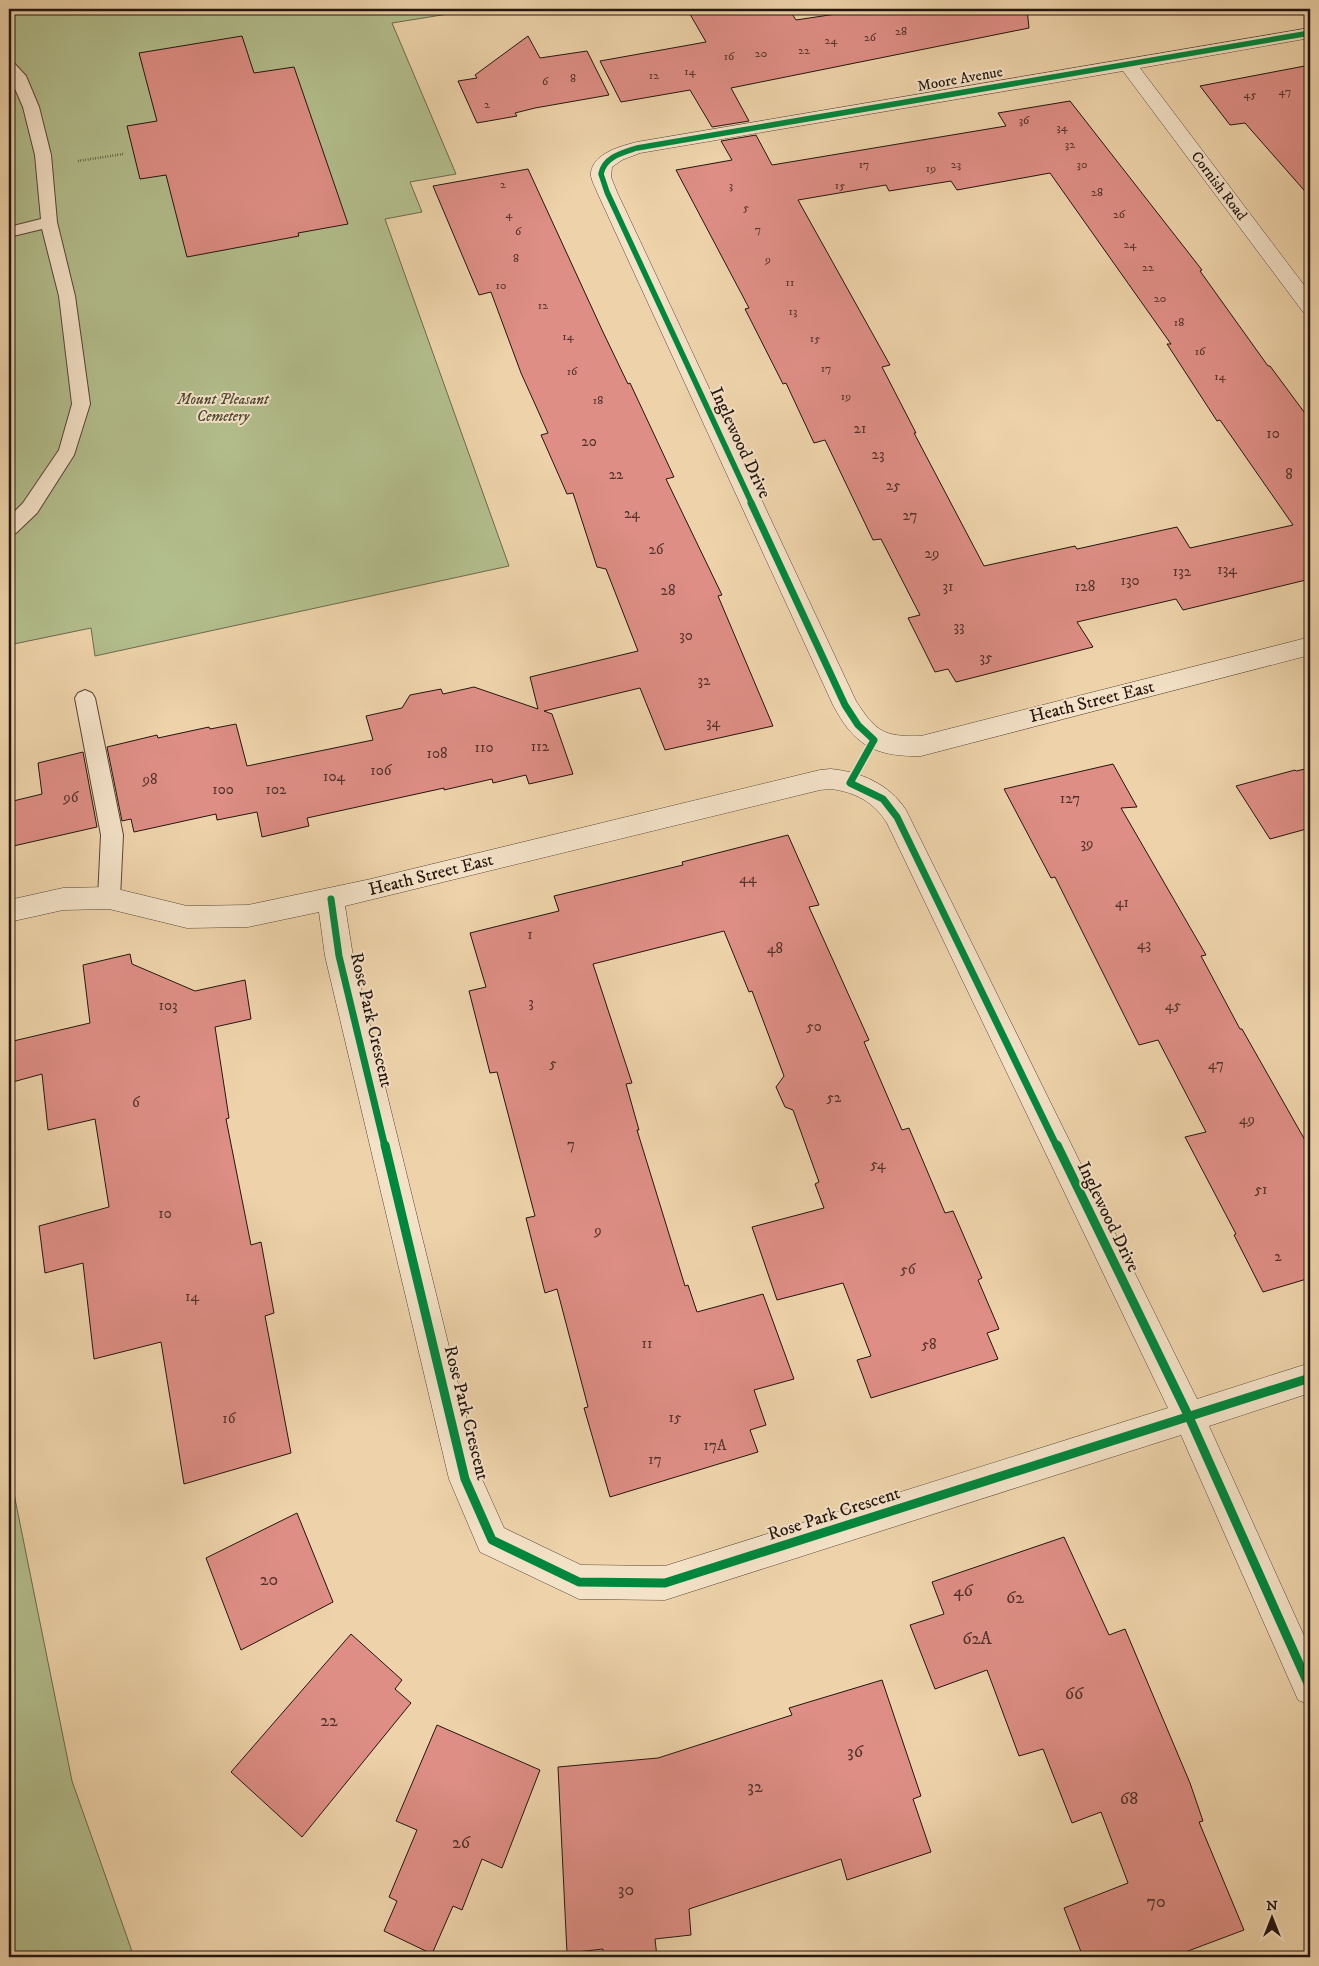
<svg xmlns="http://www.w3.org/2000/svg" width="1319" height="1966" font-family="'IM FELL DW Pica',serif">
<rect width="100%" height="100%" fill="#eed3aa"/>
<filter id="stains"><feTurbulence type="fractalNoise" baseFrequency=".004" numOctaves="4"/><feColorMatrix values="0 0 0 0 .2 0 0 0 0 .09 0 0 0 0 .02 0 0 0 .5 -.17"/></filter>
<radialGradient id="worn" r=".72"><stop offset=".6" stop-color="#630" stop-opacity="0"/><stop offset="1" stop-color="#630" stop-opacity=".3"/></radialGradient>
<g fill="#b3be8d" stroke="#6b6a4e">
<polygon points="9,9 479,9 392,23 456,174 410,182 422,212 385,219 509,566 95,656 91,628 9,645"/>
<polygon points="9,1469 72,1781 134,1957 9,1957"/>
</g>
<g fill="#de8e85" stroke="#23150f" fill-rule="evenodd">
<polygon points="687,9 789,9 796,20 869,9 1027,9 1029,28 731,88 749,121 712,127 690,90 621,102 600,61 706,42"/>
<polygon points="242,36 254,73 294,67 348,224 298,233 299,236 187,257 166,175 140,179 127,126 157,121 139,53"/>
<polygon points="528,36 540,58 587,51 609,95 535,108 515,113 517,116 477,123 458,81 477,78 475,75"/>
<polygon points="1310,65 1310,197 1245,123 1230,125 1200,86"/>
<path d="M1070 101 1202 270 1200 271 1268 366H1270L1310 420V579L1183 610 1176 599 1077 622 1093 647 956 682 948 669 935 672 908 618 920 615 881 539 873 540 825 440 814 443 786 383 783 384 745 309 749 308 676 170 732 160 721 141 756 135 772 165 1006 126 998 113ZM1050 173 1171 344H1167L1217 421 1220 420 1293 525 1190 548 1177 527 1077 549 1075 546 984 566 914 433H916L882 367 890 365 798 200 886 185 889 191 951 181 957 190Z"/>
<polygon points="528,169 603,332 628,384 630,383 674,477 666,479 722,595 718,596 773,726 665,750 640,688 544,711 552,714 573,774 529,784 526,775 493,783 492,779 444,790 444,788 307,818 309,826 262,837 257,812 217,820 216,814 134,832 131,819 122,821 107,747 157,735 158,738 209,727 210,729 236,724 247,766 373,740 366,716 402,708 410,695 441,689 443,694 474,687 538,709 530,677 638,651 606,569 597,567 573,493 567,494 541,435 548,433 521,373 491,292 479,295 433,186"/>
<polygon points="83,752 97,827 9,847 9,802 42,794 38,763"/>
<polygon points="1113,764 1137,807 1121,808 1206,955 1201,956 1240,1029 1242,1029 1310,1149 1310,1278 1263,1292 1234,1235 1236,1234 1185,1137 1206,1132 1158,1040 1139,1045 1055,877 1051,878 1004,789"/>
<polygon points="1310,768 1310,828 1270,839 1236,786 1295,770 1296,771"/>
<polygon points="788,835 819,905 809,907 869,1040 864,1042 902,1130 909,1128 945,1213 953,1211 982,1278 978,1280 999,1329 987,1333 998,1359 871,1398 857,1360 871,1356 843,1283 777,1300 752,1227 824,1208 815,1184 819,1182 793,1110 785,1107 776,1087 784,1076 752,991 749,992 724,931 593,964 632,1083 626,1084 639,1130 637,1130 685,1286 688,1285 697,1312 763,1294 794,1379 754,1390 766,1425 750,1430 758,1452 610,1497 584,1408 588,1407 557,1289 545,1293 526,1218 535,1216 497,1072 490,1073 469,991 486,987 470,933 559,911 554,896 683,865 682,862"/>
<polygon points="130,954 132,964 195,991 245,980 251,1019 215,1027 229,1118 226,1119 251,1245 261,1242 274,1313 265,1316 291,1453 184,1484 161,1342 94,1359 83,1263 45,1273 39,1226 109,1207 95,1119 48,1130 42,1074 9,1083 9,1042 90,1023 83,965"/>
<polygon points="297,1513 333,1602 241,1650 206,1558"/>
<polygon points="1064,1537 1109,1635 1125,1629 1190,1783 1203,1821 1199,1822 1244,1930 1172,1957 1083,1957 1064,1908 1128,1883 1101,1812 1072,1823 1043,1749 1019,1756 987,1670 935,1689 910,1625 944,1614 932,1582"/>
<polygon points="351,1634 402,1680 395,1689 411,1703 302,1837 231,1772"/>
<polygon points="882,1680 921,1796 913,1799 931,1852 847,1880 841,1859 689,1909 691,1935 655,1939 657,1957 603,1957 603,1949 567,1953 558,1767 658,1758 792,1715 789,1708"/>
<polygon points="437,1725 540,1770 502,1868 482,1859 462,1910 453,1906 432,1954 384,1931 397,1901 389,1897 417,1830 396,1821"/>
</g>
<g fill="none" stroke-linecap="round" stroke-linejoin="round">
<g stroke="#564436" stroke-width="2">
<g id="lane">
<polygon points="9,61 14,63 26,76 39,107 51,155 57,222 75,296 90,404 74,455 37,513 16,533 9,535 9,517 23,503 59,450 72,404 59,296 42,229 9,237 9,227 41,219 35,155 23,107 9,75"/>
<polygon points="85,690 92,693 95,698 123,835 120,898 117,904 109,907 101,904 98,898 101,835 75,698 78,693"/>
</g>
</g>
<g stroke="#564436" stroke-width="1">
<g id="street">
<path d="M1310 28V38L1140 68 1310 293V314L1303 312 1123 71 640 153 622 160 612 167 611 177 617 192 856 701C876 732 884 737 921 736L1310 637V655L921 756C875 757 854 745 833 705L597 192C595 186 590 179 591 172 594 153 621 146 637 142Z"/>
<path d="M831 769C861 772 889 784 906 810L1197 1399 1310 1363V1393L1209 1426 1310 1649V1705L1298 1700 1181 1435 665 1600 579 1599 480 1552 449 1479 325 956 319 912 248 927 187 928 109 909 63 910 9 922V900L63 888 109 887 187 906 248 905 371 879 820 770ZM831 789C855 792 874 802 887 823L1168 1408 665 1566 581 1565 504 1528 481 1477 353 956 345 906 820 790Z"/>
</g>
</g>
<polyline stroke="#23150f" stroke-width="2.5" stroke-dasharray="0.5 2" stroke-linecap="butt" points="78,161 123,154"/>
<use href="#lane" fill="#f4e2c8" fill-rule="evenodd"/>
<use href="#street" fill="#f4e2c8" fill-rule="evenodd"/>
<g stroke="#f4e2c8" stroke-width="8">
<path id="cycleway-far2" d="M752 504 607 192 601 174C604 157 622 153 637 148L1310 33"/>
</g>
<g stroke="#f4e2c8" stroke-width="10">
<g id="cycleway-far1">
<polyline points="751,503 845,705 858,725 874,740 850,783 883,799 897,817 1057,1147"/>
<polyline points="331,899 339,956 385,1147"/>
</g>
</g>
<g stroke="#f4e2c8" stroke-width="12">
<g id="cycleway">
<polyline points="385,1145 465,1479 492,1540 579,1582 665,1583 1310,1378"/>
<polyline points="1057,1145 1189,1417 1310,1688"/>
</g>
</g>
<use href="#cycleway-far2" stroke="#00873e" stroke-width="5.5"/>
<use href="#cycleway-far1" stroke="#00873e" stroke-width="7"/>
<use href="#cycleway" stroke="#00873e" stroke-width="9"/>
</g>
<g text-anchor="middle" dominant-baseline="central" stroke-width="4" stroke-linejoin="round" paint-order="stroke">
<g font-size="12" fill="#52332c">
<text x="901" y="31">28</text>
<text x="870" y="37">26</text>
<text x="831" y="40">24</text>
<text x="804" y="50">22</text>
<text x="761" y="53">20</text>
<text x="729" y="56">16</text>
<text x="690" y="71">14</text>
<text x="654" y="75">12</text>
<text x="573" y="78">8</text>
<text x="545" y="81">6</text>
<text x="1285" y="91">47</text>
<text x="1250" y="94">45</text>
<text x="487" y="104">2</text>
<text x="1024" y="120">36</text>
<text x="1062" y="127">34</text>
<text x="1070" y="144">32</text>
<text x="864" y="164">17</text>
<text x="956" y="164">23</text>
<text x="1082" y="164">30</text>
<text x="931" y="168">19</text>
<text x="503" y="184">2</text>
<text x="731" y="185">3</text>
<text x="840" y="185">15</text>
<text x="1097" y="192">28</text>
<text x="746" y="207">5</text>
<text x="509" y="214">4</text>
<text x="1119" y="214">26</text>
<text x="758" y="229">7</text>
<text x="518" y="231">6</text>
<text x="1130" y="244">24</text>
<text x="516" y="258">8</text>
<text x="768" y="259">9</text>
<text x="1148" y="267">22</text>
<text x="790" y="282">11</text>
<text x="501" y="285">10</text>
<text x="1160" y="298">20</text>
<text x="543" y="305">12</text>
<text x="793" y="311">13</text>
<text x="1179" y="322">18</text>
<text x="568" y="336">14</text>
<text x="815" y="338">15</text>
<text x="1200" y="351">16</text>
<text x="826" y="368">17</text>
<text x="572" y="371">16</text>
<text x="1220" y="376">14</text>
<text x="846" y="396">19</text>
<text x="598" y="400">18</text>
</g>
<g font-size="15" fill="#23150f" stroke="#f4e2c8">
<text transform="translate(960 79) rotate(-10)">Moore Avenue</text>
<text transform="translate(1219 186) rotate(53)">Cornish Road</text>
</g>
<g font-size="15" font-style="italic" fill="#4e4835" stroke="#f4e2c8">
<text x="223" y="399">Mount Pleasant<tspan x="223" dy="17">Cemetery</tspan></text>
</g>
<g font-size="15" fill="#52332c">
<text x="860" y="428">21</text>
<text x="1273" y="433">10</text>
<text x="589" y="441">20</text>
<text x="878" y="454">23</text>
<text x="616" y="474">22</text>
<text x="1289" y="474">8</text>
<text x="893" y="485">25</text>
<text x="632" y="513">24</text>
<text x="910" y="515">27</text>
<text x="656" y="549">26</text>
<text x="932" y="553">29</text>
<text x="1227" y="569">134</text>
<text x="1182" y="571">132</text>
<text x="1130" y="580">130</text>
<text x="948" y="586">31</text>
<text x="1085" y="586">128</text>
<text x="668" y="590">28</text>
<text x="959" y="626">33</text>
<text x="686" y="635">30</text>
<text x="986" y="657">35</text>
<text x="704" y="680">32</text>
<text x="713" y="722">34</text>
<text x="540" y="746">112</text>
<text x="484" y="747">110</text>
<text x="437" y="753">108</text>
<text x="381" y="770">106</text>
<text x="334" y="776">104</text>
<text x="150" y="779">98</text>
<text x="223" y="789">100</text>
<text x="276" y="789">102</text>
<text x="71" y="797">96</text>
<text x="1070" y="798">127</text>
<text x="1087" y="843">39</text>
<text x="748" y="878">44</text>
<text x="1122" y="902">41</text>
<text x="530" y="934">1</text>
<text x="1144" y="944">43</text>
<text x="775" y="948">48</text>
<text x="531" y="1002">3</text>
<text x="168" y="1005">103</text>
<text x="1173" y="1005">45</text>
<text x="814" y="1026">50</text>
<text x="553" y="1063">5</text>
<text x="1216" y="1064">47</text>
<text x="834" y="1097">52</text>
<text x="136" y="1102">6</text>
<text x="1247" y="1119">49</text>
<text x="571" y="1144">7</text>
<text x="878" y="1164">54</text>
<text x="1261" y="1189">51</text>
<text x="165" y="1213">10</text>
<text x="598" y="1230">9</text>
<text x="1278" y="1256">2</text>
<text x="908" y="1269">56</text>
<text x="192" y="1296">14</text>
<text x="647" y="1343">11</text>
<text x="929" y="1344">58</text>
<text x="675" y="1417">15</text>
<text x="229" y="1418">16</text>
<text x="715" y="1445">17A</text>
<text x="655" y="1459">17</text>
</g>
<g font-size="18" fill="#23150f" stroke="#f4e2c8">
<text transform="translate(740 443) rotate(65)">Inglewood Drive</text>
<text transform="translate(1092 702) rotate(-14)">Heath Street East</text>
<text transform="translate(431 875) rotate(-14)">Heath Street East</text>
<text transform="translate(371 1020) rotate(77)">Rose Park Crescent</text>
<text transform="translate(1108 1217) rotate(64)">Inglewood Drive</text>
<text transform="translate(466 1413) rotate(76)">Rose Park Crescent</text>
<text transform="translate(834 1514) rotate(-18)">Rose Park Crescent</text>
</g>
<g font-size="18" fill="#52332c">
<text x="269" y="1580">20</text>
<text x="963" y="1591">46</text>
<text x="1015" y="1598">62</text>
<text x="977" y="1639">62A</text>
<text x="1074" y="1694">66</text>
<text x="329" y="1721">22</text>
<text x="855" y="1752">36</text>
<text x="755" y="1787">32</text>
<text x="1129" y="1799">68</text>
<text x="461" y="1843">26</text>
<text x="626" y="1890">30</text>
<text x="1156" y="1902">70</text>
</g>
</g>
<rect width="1319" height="1966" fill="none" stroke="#eed3aa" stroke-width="30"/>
<rect x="10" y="10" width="1299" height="1946" fill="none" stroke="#23150f" stroke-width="2.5"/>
<rect x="15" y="15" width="1289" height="1936" fill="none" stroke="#23150f"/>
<g transform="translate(1272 1918)" stroke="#f4e2c8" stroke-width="4" paint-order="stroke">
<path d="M0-4L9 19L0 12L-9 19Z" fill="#23150f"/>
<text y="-8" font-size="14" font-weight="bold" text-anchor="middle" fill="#23150f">N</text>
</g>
<rect width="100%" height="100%" filter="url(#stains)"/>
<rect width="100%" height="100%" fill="url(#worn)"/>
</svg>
